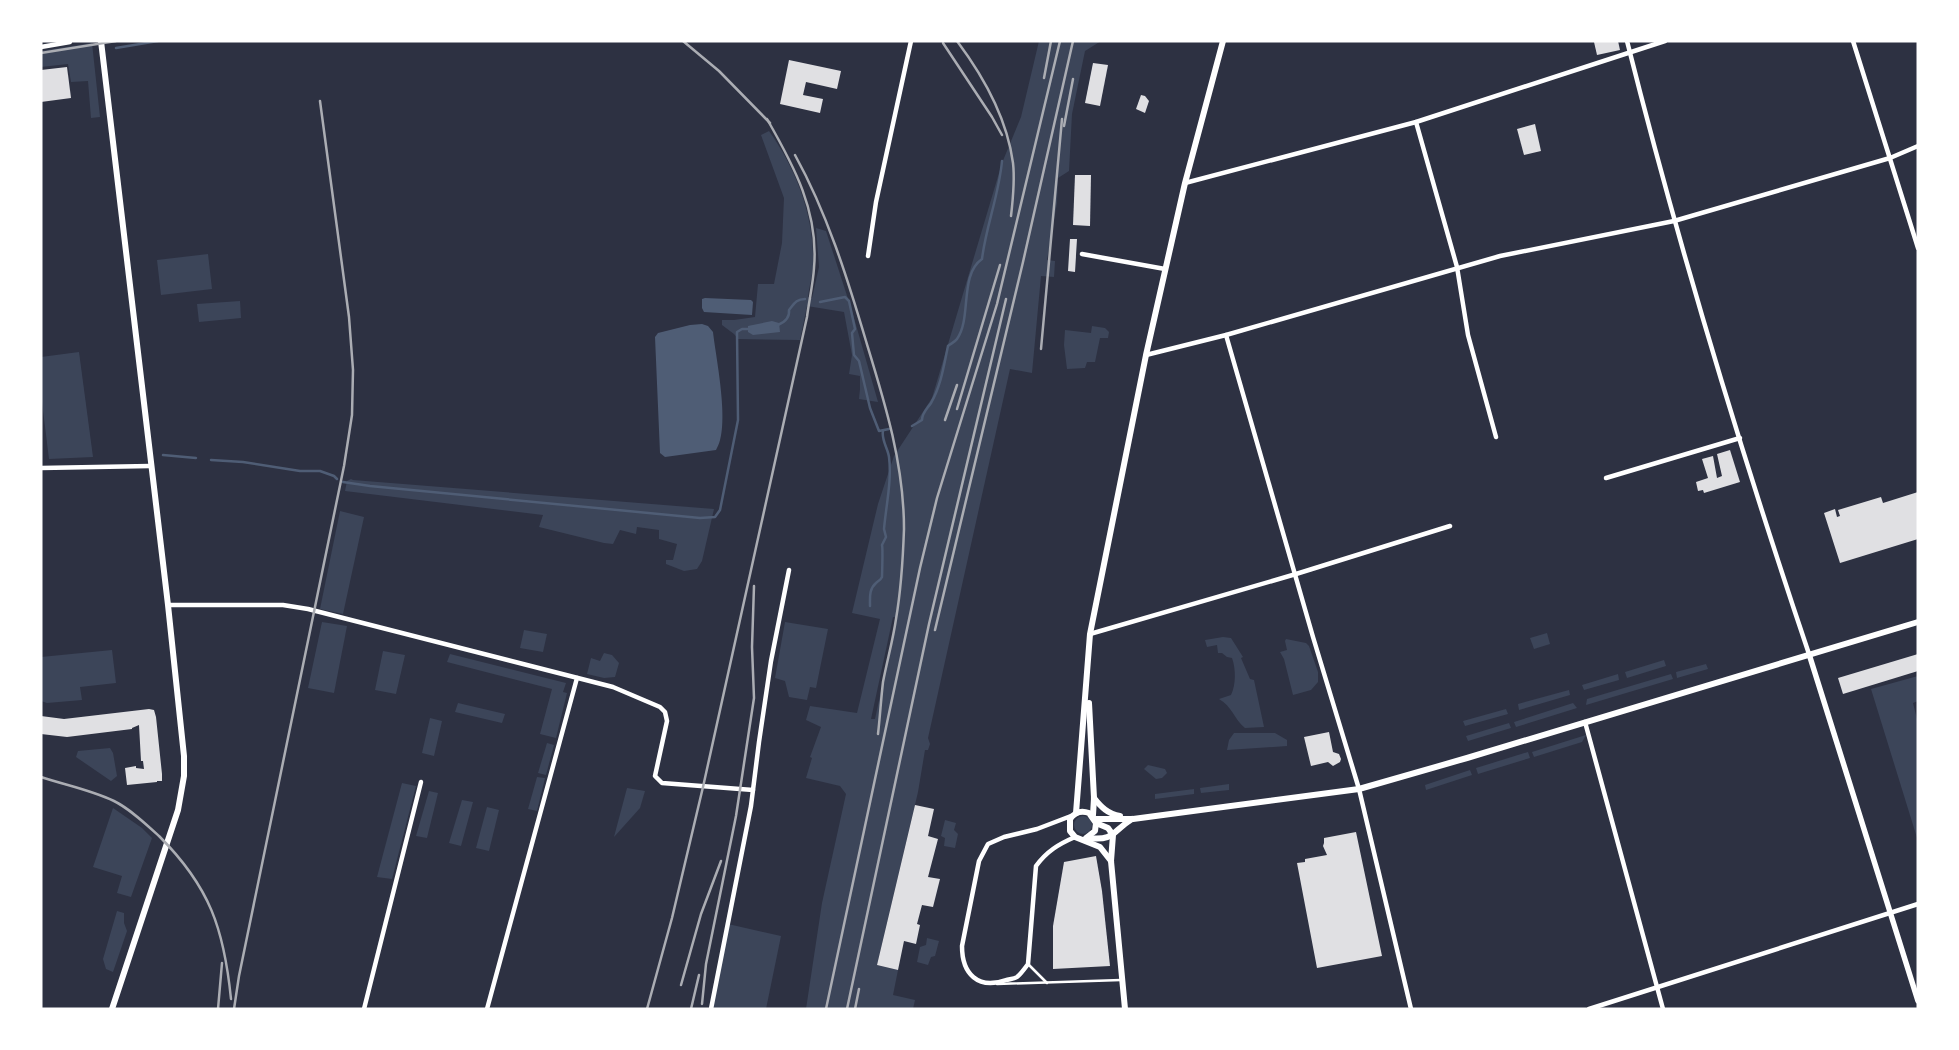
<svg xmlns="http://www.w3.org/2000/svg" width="1959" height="1050" font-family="'Golos Text',sans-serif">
<rect width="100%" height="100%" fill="#2d3142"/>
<g fill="#3c4559" fill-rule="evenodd">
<path d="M1039 41H1101L1085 51 1072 114 1069 171 1058 178 1057 203 1047 260 1055 261 1054 277 1041 276 1032 373 1010 369 928 738 930 744 928 750H925L918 792 877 965 898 970 893 995 915 1000 913 1009H806L822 903 846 794 840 786 806 778 812 758 810 757 821 727 806 720 810 706 857 713 880 619 852 613 878 504 894 456 932 398 1002 163 1021 117ZM893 617 897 618 875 719H871Z"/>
<polygon points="92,43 100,117 91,118 88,81 71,82 68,64 41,67 41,51"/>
<path d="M769 131C797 170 815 218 813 267 812 277 809 287 808 297L812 298 819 267 816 228 826 231 852 311 878 402 859 399 860 389V376L849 374 852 355 844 312 807 306 800 340 738 339 734 334 722 325V320H734L755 317 758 284H774L782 243 784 198 761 135Z"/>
<polygon points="208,254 212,289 161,295 157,260"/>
<polygon points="240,301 241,318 199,322 197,304"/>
<polygon points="1092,326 1105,328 1109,332 1108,338 1100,338 1095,362 1087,362 1085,368 1067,369 1064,345 1065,330 1091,333"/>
<polygon points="79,352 93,457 49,459 41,394 41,357"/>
<polygon points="351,479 353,480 714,509 702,561 697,569 684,571 666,564 666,560 673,560 677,544 659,539 659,530 637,527 636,534 620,530 613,544 604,543 539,527 543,515 345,491 347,481"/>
<polygon points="340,511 364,517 343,614 320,609"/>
<polygon points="322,622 347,626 334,693 308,688"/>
<polygon points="785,622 828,629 816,688 810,687 807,700 789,697 785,681 775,678"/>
<polygon points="524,630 547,634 543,652 520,648"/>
<polygon points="1547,633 1550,644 1534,649 1530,638"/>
<path d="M1223 637 1231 638 1243 657 1241 658 1250 679 1254 680 1264 727 1245 728C1234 719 1232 706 1219 699L1231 695C1236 685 1236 669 1232 658L1227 657 1222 653H1218L1217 645 1207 647 1205 640Z"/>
<polygon points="1286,639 1306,643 1309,646 1318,672 1318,682 1311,690 1293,695 1284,659 1280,652 1287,650 1285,641"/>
<polygon points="112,650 116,683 80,687 82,700 47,703 41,701 41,657"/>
<polygon points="383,651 405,655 396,694 375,690"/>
<polygon points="604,653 612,655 619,663 615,677 604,678 587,674 591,658 600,661"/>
<polygon points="450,654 566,683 563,692 567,693 556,738 540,734 552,689 447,662"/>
<polygon points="1664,660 1666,666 1627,678 1625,672"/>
<polygon points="1706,664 1708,669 1677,678 1676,672"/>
<polygon points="1618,674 1619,680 1584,690 1582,685"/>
<polygon points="1671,674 1673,679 1586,705 1587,699"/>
<polygon points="1918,676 1918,701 1913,703 1918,723 1918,841 1871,689"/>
<polygon points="1569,690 1570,695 1519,710 1518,704"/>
<polygon points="458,703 505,714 502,723 455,712"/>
<polygon points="1573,703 1577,708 1516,727 1514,722"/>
<polygon points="1506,709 1508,714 1465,726 1463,721"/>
<polygon points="430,718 442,721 434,756 422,753"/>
<polygon points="1509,723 1511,728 1468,741 1466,736"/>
<polygon points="1234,733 1275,733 1287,740 1287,746 1227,750 1229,740"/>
<polygon points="1586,735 1582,742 1534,757 1532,752"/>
<polygon points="547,743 554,745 546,775 538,773"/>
<polygon points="110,748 113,753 117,776 111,781 76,757 78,751"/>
<polygon points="1528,752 1530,758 1478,774 1476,768"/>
<polygon points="1148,765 1165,769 1167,773 1162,778 1156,779 1144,769"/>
<polygon points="1470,770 1472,775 1426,790 1425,785"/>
<polygon points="537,777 545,778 537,811 528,809"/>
<polygon points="402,783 416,786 392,879 377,877"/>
<polygon points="1229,784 1229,790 1201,793 1200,788"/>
<polygon points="627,788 645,791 640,808 614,837"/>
<polygon points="1194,789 1194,794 1155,799 1155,794"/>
<polygon points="429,791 438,793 427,838 416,836"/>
<polygon points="462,800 473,802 461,846 449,843"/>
<polygon points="487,807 499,810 489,851 476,848"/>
<polygon points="113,808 142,828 152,838 131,897 117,893 122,876 93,867"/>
<circle cx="1083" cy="825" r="9"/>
<polygon points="945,820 956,823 954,830 958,834 955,848 944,846 945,838 941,836"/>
<polygon points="117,911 124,913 124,923 127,931 113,972 106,969 103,959"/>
<polygon points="728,924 781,936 766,1009 711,1009"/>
<polygon points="927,938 939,941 935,956 931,957 928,965 917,962 920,947 926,945"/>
</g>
<g fill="#4f5d75">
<polygon points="705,298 751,300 753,302 752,315 704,312 702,308 702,299"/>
<polygon points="772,321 779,323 780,332 753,335 748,332 748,326"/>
<path d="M702 324 708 326 713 332C716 359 731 428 716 450L665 457 660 453 655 337 658 333 690 325Z"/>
</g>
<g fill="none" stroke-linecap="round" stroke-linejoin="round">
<g stroke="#4f5d75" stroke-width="2.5">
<polyline points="116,48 158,41"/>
<polyline points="820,302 845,297 849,301 855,329 852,333 854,355 859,361 870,408 879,431 889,429"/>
<path d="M778 325C785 322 790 318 789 310 794 304 796 299 805 299"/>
<path d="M912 426 922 420C922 413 927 409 931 403 941 386 944 365 948 346 950 344 955 342 957 339 972 318 959 275 982 259 986 226 999 195 1002 161"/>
<polyline points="163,455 196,458"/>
<polyline points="211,460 243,462 300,471 320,471 334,476 337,479"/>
<polyline points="343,482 370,486 700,518 715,517 720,510 738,420 737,332 742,329 750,329"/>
<path d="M870 606C870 597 869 589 876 583 879 580 880 581 882 577 882 576 883 548 882 545L886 537 884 529C886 506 892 480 889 457 888 449 881 439 883 431"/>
</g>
</g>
<g fill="#e0e0e3">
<polygon points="1597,41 1618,41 1620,50 1597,55 1594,42"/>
<polygon points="789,60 841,71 837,89 806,82 803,95 823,99 820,113 780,104"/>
<polygon points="1093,63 1108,65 1100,106 1085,103"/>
<polygon points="67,67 71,98 41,102 41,70"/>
<polygon points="1141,95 1145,96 1149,101 1145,113 1136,109"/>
<polygon points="1535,124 1541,151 1524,155 1517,129"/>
<polygon points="1075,175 1091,175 1090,226 1073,225"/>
<polygon points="1070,239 1077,239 1075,272 1068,271"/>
<polygon points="1730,450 1740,482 1704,493 1703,490 1698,491 1696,482 1708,478 1702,459 1713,456 1717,478 1722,476 1717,454"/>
<polygon points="1918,492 1918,539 1840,563 1824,513 1835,509 1837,517 1840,516 1838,510 1881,497 1883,503"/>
<polygon points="1918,654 1918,671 1843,694 1838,678"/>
<polygon points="149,709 154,710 156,717 162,774 162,781 157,781 157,782 127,785 125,768 136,766 136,768 144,769 143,761 141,761 139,725 132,728 132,729 67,737 41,734 41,716 64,719"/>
<polygon points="1329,732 1333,752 1339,754 1341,759 1340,762 1333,766 1328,762 1311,766 1304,737"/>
<polygon points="915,805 934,809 928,836 938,839 928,877 940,879 933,907 922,905 917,924 920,925 916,944 904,941 898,970 877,965"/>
<polygon points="1356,832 1382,956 1317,968 1297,863 1305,862 1305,859 1327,855 1323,846 1324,843 1324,838"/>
<polygon points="1096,856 1102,891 1110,966 1053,969 1053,926 1064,862"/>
</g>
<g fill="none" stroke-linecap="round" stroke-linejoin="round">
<g stroke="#fff" stroke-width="2.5">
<polyline points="1028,964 1047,983"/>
<polyline points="997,984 1121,980"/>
</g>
<g stroke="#fff" stroke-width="4.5">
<path d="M1627 41C1679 248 1741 452 1809 654"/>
<polyline points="1853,41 1918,248"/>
<polyline points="41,47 70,42"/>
<polyline points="1416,122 1457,267 1468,335 1496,437"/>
<polyline points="1185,183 1416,122 1665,41"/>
<polyline points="1082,254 1165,269"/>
<polyline points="868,256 876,202 911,41"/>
<polyline points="1226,335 1313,637 1359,789 1411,1009"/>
<polyline points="1146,355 1226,335 1500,256 1674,221 1890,158 1918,146"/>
<polyline points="41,468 150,466"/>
<polyline points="1606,478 1740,438"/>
<polyline points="168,605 283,605 308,609 613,687 660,707 665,712 667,721 655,776 662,783 753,790"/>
<polyline points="1090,634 1296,574 1450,526"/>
<polyline points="1585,722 1663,1009"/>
<path d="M1071 816 1037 829 1004 837 988 844 979 861 962 946C962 974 978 990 1006 980 1009 979 1014 979 1017 977 1021 974 1025 968 1028 964L1036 866C1047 851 1059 844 1075 837"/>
<polyline points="364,1009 421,782"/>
<polyline points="487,1009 577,678"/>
<polyline points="711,1009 751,806 759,742 771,661 789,570"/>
<polyline points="1589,1009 1918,904"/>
</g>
<polyline stroke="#fff" stroke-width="5.5" points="1809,654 1918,1001"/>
<g stroke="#fff" stroke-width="6">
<polyline points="101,41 168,605 184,756 184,776 178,810 112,1009"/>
<polyline points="1089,703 1094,798 1093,815"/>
<path d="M1094 798C1101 807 1108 814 1120 816"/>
<polyline points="1076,813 1090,634 1146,355 1185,183 1223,41"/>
<polyline points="1095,819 1133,819 1359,789 1467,758 1918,622"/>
<polyline points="1096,823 1108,828 1113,835 1111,861 1125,1009"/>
<path d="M1086 838 1095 831 1096 823 1089 813C1081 810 1075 812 1070 819V831L1075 837 1100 847 1111 861"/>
<path d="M1087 838C1116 841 1111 832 1132 819"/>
</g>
<g stroke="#abadb3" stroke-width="2.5">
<polyline points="683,41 719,71 770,123"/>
<path d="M957 41C984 77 1007 118 1013 163 1015 180 1013 199 1011 216"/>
<polyline points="943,43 992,117 1002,135"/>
<polyline points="41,53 116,41"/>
<polyline points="1044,78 1051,41"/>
<polyline points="1064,126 1073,79"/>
<path d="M795 155C827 213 847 277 866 341 885 403 904 464 904 529 903 558 901 590 896 619 893 640 887 661 883 682 881 699 880 717 878 734"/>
<polyline points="1041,349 1062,119"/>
<polyline points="957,409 1000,265"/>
<polyline points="945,420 957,385"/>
<polyline points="935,630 1023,262 1073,41"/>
<path d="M41 777C65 785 91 790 114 801 130 809 146 824 159 836 210 887 224 929 231 999"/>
<polyline points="681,985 701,914 721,861"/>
<polyline points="702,1004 706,964 736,816 754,698 752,647 754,586"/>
<polyline points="218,1009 222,963"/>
<polyline points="234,1009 239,976 344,466 352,415 353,370 349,317 320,101"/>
<path d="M647 1009 672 918 703 787 807 317C809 301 813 284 814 268 819 212 794 166 767 119"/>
<polyline points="691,1009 699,975"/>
<polyline points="826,1009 920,568 937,498 997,304 1060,41"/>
<polyline points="847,1009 929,624 1006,299"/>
<polyline points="855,1009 859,989"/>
</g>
</g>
<rect width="1959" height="1050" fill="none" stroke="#ffffff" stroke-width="85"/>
</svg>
